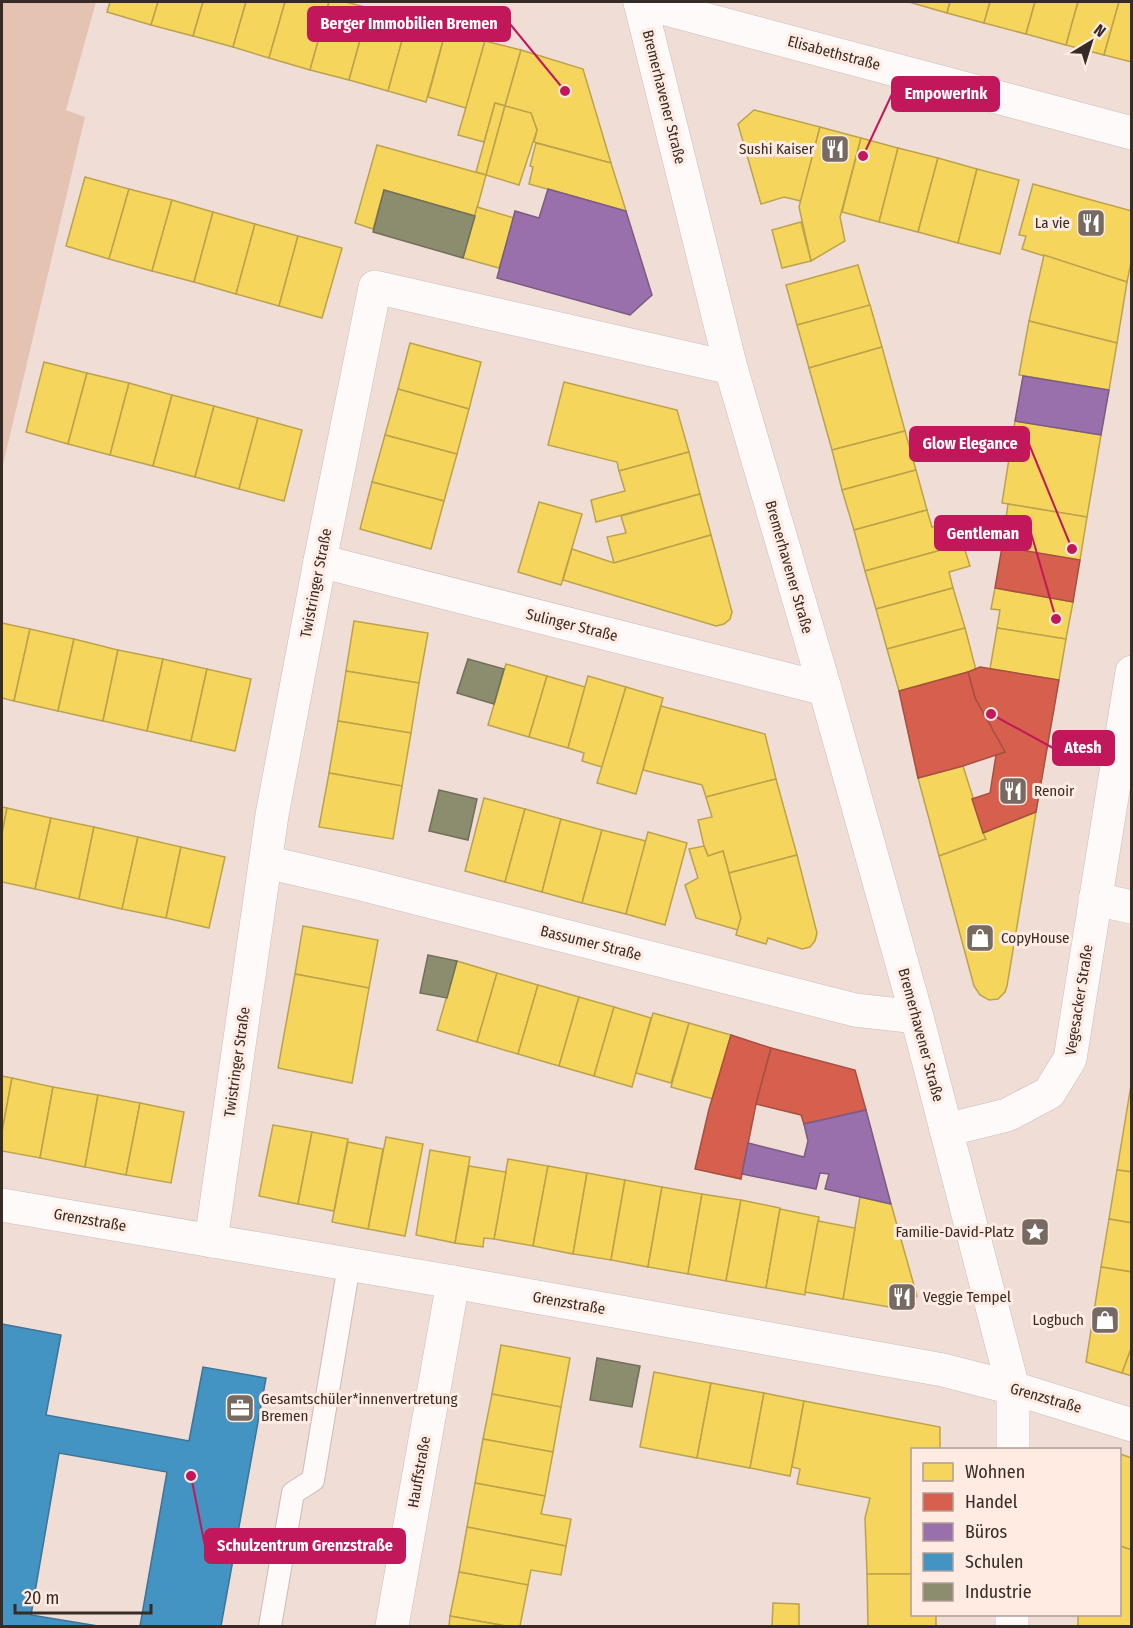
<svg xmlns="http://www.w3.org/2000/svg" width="1133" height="1628" font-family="'Fira Sans Condensed',sans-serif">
<rect width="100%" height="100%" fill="#f0ded6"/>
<polygon fill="#e4c3b2" points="2,2 96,2 66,110 85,117 2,469"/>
<g fill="#f6d55c" stroke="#bca24c" stroke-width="1.5">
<polygon points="110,2 158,2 151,25 107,12"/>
<polygon points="158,2 203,2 193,36 151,25"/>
<polygon points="203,2 246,2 233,47 193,36"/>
<polygon points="246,2 285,2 269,58 233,47"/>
<polygon points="285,2 329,2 310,70 269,58"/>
<polygon points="329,2 346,2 369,8 349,80 310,70"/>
<polygon points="909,2 950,2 947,13"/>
<polygon points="950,2 990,2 984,23 947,13"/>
<polygon points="990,2 1035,2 1026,34 984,23"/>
<polygon points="1035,2 1078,2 1066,45 1026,34"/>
<polygon points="1078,2 1119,2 1104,55 1066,45"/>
<polygon points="1119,2 1132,2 1132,62 1104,55"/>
<polygon points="369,8 408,19 388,91 349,80"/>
<polygon points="408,19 446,30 426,102 388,91"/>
<polygon points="446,30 485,41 466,108 428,97"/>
<polygon points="485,41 521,50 505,106 495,103 484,142 458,135"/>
<polygon points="521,50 583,69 611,163 534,142 537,130 531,113 505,106"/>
<polygon points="495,103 505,106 486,175 476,172"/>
<polygon points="505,106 531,113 537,130 519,185 486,175"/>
<polygon points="754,110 820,127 801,201 784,197 761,204 738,124"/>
<polygon points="820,127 861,138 840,217 845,241 811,261 799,207"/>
<polygon points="861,138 898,148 879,222 842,212"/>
<polygon points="536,143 611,163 626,211 529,184 533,167 530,166"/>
<polygon points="377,145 486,175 475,216 384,190 373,229 355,223"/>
<polygon points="898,148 938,158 918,232 879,222"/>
<polygon points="938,158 977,169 958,243 918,232"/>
<polygon points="977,169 1019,180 1000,254 958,243"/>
<polygon points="85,177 129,189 109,259 66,246"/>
<polygon points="1033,184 1132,211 1132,258 1127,282 1022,249 1026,236 1019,235"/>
<polygon points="129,189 172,200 152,271 109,259"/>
<polygon points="172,200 213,212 194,282 152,271"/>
<polygon points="477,207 514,218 499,268 463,258"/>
<polygon points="213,212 255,224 236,294 194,282"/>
<polygon points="801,222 811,261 782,268 772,230"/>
<polygon points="255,224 298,236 279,306 236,294"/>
<polygon points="298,236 342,248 322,318 279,306"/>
<polygon points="1044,255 1127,282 1117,343 1029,321"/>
<polygon points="858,265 870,306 797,325 786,285"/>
<polygon points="870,305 882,347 809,368 797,325"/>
<polygon points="1029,321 1117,343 1109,390 1019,375"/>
<polygon points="410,343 481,362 469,409 398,389"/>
<polygon points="882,347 905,431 832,450 809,368"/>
<polygon points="44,362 87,373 68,444 26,432"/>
<polygon points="87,373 129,383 110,455 68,444"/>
<polygon points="564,382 677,410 689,452 619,471 617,462 548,445"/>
<polygon points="129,383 172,395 153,466 110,455"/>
<polygon points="398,389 469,409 457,454 385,435"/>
<polygon points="172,395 214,406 195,477 153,466"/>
<polygon points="214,406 258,418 239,489 195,477"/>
<polygon points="258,418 302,430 284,501 239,489"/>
<polygon points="1015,421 1101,435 1087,517 1002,503"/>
<polygon points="905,431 916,470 842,490 832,450"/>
<polygon points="385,435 457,454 444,501 372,482"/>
<polygon points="689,452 700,494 596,522 591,500 625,491 619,471"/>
<polygon points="916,470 927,510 854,530 842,490"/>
<polygon points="372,482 444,501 431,549 360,529"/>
<polygon points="700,494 711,535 614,563 607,537 626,533 621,516"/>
<polygon points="539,502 582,514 561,585 518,572"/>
<polygon points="1008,504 1087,517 1080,560 1002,547"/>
<polygon points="927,510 932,527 957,519 963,544 865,571 854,530"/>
<polygon points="711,535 732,612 730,619 724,624 716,626 563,580 572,549 614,563"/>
<polygon points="963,544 970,566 949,572 953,588 876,609 865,571"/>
<polygon points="953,588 965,628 887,649 876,609"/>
<polygon points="995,588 1073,602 1066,639 997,628 1000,610 991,609"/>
<polygon points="354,621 428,633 419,683 346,671"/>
<polygon points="2,623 30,629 14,701 2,698"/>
<polygon points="965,628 976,670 899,691 887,649"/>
<polygon points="997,628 1066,639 1059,680 990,669"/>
<polygon points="30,629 74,639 58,711 14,701"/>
<polygon points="74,639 118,650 103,721 58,711"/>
<polygon points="118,650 163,659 147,731 103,721"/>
<polygon points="163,659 207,669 191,741 147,731"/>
<polygon points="506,664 547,676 529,737 488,725"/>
<polygon points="207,669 251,679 235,751 191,741"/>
<polygon points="346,671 419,683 411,733 338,721"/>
<polygon points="547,676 585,687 568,748 529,737"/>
<polygon points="588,676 626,687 602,767 582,761 584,753 568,748"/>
<polygon points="626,687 663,698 636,794 597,783"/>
<polygon points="661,706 765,734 776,779 706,797 702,785 643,770"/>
<polygon points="338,721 411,733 402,786 329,773"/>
<polygon points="963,766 986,839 939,856 918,778"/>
<polygon points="329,773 402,786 393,839 319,827"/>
<polygon points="776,779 797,855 729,873 723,851 708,856 704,846 698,820 712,817 706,797"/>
<polygon points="484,798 525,809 505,882 465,871"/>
<polygon points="2,807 7,808 2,834"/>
<polygon points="7,808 51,818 35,889 2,882 2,834"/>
<polygon points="525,809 561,819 542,892 505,882"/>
<polygon points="1036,812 1007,986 1005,992 998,999 989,1000 980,995 974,986 939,856 986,839 983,833"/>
<polygon points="51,818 94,827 79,899 35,889"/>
<polygon points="561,819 602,830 582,903 542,892"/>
<polygon points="94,827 138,837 122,909 79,899"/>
<polygon points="602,830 646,841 626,914 582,903"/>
<polygon points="648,832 687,843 665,925 626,914"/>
<polygon points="138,837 181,847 166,918 122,909"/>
<polygon points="704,846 708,856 723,851 741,918 738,930 696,918 685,885 698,878 689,849"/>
<polygon points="181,847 225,857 209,928 166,918"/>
<polygon points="797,855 817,933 815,941 810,947 802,949 768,938 766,944 736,935 741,918 729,873"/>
<polygon points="303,926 378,940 369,988 295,974"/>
<polygon points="457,961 497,973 477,1042 437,1030"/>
<polygon points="497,973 538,985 518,1054 477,1042"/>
<polygon points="295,974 369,988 352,1083 278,1068"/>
<polygon points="538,985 579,997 559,1066 518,1054"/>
<polygon points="579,997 614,1007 594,1076 559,1066"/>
<polygon points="614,1007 651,1018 632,1087 594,1076"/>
<polygon points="653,1013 689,1023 671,1083 636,1073"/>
<polygon points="689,1023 731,1035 713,1099 671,1087"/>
<polygon points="2,1076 12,1078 2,1132"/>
<polygon points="12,1078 53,1087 40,1158 2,1151 2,1132"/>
<polygon points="1132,1079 1132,1172 1117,1170"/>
<polygon points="53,1087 98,1095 85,1167 40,1158"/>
<polygon points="98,1095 140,1103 126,1175 85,1167"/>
<polygon points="140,1103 184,1112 171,1183 126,1175"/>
<polygon points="273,1125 312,1132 298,1204 259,1196"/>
<polygon points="312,1132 348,1139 334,1211 298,1204"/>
<polygon points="386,1137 423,1144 405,1236 368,1229"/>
<polygon points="348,1142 383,1149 368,1229 332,1222"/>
<polygon points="430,1150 470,1157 455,1243 416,1235"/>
<polygon points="508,1159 548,1166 533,1246 494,1239"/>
<polygon points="469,1166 506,1172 494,1239 484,1238 483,1247 455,1243"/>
<polygon points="548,1166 587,1173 573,1254 533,1246"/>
<polygon points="1117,1170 1132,1172 1132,1223 1109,1219"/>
<polygon points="587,1173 625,1180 611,1260 573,1254"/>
<polygon points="625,1180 662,1187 648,1267 611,1260"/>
<polygon points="662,1187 702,1194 688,1274 648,1267"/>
<polygon points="702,1194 741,1200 726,1281 688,1274"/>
<polygon points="860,1197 891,1204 917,1296 906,1310 843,1299"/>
<polygon points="741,1200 780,1208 766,1288 726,1281"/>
<polygon points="780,1209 819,1217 805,1295 766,1288"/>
<polygon points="1109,1219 1132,1223 1132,1272 1101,1267"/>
<polygon points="818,1221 855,1228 843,1299 805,1292"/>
<polygon points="1101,1267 1132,1272 1132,1346 1122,1373 1086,1362"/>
<polygon points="501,1345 570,1358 561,1407 492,1394"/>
<polygon points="1132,1346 1132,1376 1122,1373"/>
<polygon points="654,1372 711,1383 697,1458 640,1447"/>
<polygon points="711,1383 764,1393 750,1468 697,1458"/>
<polygon points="764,1393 804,1401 790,1476 750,1468"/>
<polygon points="492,1394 561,1407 553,1452 483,1439"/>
<polygon points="804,1401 940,1427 940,1450 912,1450 912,1574 867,1574 865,1518 870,1498 797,1484 800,1469 792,1467"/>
<polygon points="483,1439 553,1452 545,1496 475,1483"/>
<polygon points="1120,1454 1132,1458 1132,1550 1120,1546"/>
<polygon points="475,1483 545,1496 541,1514 571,1519 566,1546 467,1527"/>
<polygon points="467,1527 566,1546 561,1575 531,1570 528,1585 459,1572"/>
<polygon points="1120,1546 1132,1550 1132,1626 1078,1626 1078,1614 1120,1614"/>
<polygon points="459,1572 528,1585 520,1626 506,1626 450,1616"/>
<polygon points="867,1574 912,1574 912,1614 936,1614 936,1626 868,1626"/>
<polygon points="773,1603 799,1604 799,1626 772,1626"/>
<polygon points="450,1616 506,1626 449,1626"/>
</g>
<g fill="#d6604d" stroke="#a65041" stroke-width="1.5">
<polygon points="1002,547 1080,560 1073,602 995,588"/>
<polygon points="980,667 1059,680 1036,812 983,833 972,799 990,793 996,755 1005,752 975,698 968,672"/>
<polygon points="968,672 975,698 1005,752 963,766 918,778 899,691"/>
<polygon points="731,1035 771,1048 756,1104 741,1179 695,1169 709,1109"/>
<polygon points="771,1048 855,1070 866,1110 804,1124 801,1115 756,1104"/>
</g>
<g fill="#9970ab" stroke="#7b5b83" stroke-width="1.5">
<polygon points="548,189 626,211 652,295 630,315 497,278 515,211 539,218"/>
<polygon points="1023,376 1109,390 1101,435 1015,421"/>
<polygon points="866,1110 891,1204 825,1189 829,1174 820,1173 816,1189 742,1174 748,1143 804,1157 808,1141 804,1124"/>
</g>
<polygon fill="#4393c3" stroke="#3f7494" stroke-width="1.5" points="2,1324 61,1335 46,1415 189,1441 203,1367 266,1378 221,1626 140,1626 167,1472 59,1453 31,1615 98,1626 2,1626"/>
<g fill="#8c8c6e" stroke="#726f58" stroke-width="1.5">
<polygon points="384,190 475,216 463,258 373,232"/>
<polygon points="468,659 504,669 494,704 457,693"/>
<polygon points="439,790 477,799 468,840 429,831"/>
<polygon points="428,955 457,961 447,998 420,993"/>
<polygon points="597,1358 640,1366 632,1407 590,1400"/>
</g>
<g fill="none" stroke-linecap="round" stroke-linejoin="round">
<g stroke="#cabcb6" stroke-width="24">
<polyline id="service" points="270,1626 293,1493 313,1480 349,1265"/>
</g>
<g stroke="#cabcb6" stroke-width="34">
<g id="minor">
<polyline points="640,2 731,368 825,689 917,1017 1013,1388 1013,1450"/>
<polyline points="640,2 1132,133"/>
<polyline points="320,561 825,689"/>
<polyline points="266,862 361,884 855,1010 917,1017"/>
<polyline points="1095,899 1132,907"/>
<polyline points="946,1130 1007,1115 1049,1093 1070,1059 1132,672"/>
<polyline points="2,1205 453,1282 943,1370 1013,1388 1132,1425"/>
<polyline points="211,1241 272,815 320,561 375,287 731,368"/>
<polyline points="392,1626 453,1282"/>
<polyline points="1012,1626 1012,1614"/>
</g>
</g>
<use href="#service" stroke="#fdfaf9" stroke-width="22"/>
<use href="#minor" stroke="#fdfaf9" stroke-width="33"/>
</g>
<defs>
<g id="restaurant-square" transform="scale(1.5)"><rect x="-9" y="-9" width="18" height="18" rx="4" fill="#776a63" stroke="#ffebe2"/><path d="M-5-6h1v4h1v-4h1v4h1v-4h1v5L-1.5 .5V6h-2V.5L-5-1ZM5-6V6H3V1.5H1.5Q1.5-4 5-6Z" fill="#fff"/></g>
<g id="shop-square" transform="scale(1.5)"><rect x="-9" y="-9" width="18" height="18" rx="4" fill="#776a63" stroke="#ffebe2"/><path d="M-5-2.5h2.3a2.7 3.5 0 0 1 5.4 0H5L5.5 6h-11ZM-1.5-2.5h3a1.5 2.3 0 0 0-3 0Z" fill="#fff"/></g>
<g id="sight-square" transform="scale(1.5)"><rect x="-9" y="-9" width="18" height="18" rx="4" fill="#776a63" stroke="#ffebe2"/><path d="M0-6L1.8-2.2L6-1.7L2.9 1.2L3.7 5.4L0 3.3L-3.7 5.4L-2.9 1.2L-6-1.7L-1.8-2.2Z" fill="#fff"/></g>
<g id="office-square" transform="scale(1.5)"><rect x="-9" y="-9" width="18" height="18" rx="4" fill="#776a63" stroke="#ffebe2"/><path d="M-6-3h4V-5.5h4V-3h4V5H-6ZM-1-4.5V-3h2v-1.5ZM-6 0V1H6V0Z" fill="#fff"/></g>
</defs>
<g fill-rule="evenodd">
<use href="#restaurant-square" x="835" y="149"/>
<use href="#restaurant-square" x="1091" y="223"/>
<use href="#restaurant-square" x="1013" y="791"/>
<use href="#shop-square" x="980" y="938"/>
<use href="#sight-square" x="1035" y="1232"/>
<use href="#restaurant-square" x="902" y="1297"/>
<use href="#shop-square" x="1105" y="1320"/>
<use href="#office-square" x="240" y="1408"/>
</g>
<g text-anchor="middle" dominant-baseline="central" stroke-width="6" stroke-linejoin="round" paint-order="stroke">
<g font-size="15" fill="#362b25" stroke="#ffebe2">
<text transform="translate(834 53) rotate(15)">Elisabethstraße</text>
<text transform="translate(664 97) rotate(76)">Bremerhavener Straße</text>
<text transform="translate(789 567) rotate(74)">Bremerhavener Straße</text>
<text transform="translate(316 583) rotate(-79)">Twistringer Straße</text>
<text transform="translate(572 625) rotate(14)">Sulinger Straße</text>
<text transform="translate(591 943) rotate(14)">Bassumer Straße</text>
<text transform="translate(1079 1000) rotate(-81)">Vegesacker Straße</text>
<text transform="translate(921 1035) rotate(75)">Bremerhavener Straße</text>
<text transform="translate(237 1062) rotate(-82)">Twistringer Straße</text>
<text transform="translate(90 1220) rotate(10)">Grenzstraße</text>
<text transform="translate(569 1303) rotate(10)">Grenzstraße</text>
<text transform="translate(1046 1398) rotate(16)">Grenzstraße</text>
<text transform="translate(419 1472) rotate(-80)">Hauffstraße</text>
</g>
<g font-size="15" fill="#362b25" stroke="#ffebe2" text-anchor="end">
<text x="814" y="149">Sushi Kaiser</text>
<text x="1070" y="223">La vie</text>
<text x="1034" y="791" text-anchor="start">Renoir</text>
<text x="1001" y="938" text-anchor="start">CopyHouse</text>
<text x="1014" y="1232">Familie-David-Platz</text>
<text x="923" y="1297" text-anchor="start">Veggie Tempel</text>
<text x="1084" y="1320">Logbuch</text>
<text x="261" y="1399" text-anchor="start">Gesamtschüler*innenvertretung<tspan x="261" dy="17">Bremen</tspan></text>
</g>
</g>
<path fill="none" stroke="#c2185b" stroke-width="2" d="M565 91L510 24M863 156L892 94M1072 549L1029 444M1056 619L1031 533M991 714L1053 748M191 1476L205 1546"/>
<g fill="#c2185b" stroke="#ffebe2" stroke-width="2">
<circle cx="565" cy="91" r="6"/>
<circle cx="863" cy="156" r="6"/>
<circle cx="1072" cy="549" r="6"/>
<circle cx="1056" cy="619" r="6"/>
<circle cx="991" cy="714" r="6"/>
<circle cx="191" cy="1476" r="6"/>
</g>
<g fill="#c2185b" stroke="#c2185b" stroke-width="2">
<rect x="308" y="7" width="202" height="34" rx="6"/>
<rect x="892" y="77" width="107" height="34" rx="6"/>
<rect x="910" y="427" width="119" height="34" rx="6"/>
<rect x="935" y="516" width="96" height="34" rx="6"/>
<rect x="1053" y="731" width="61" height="34" rx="6"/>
<rect x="205" y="1529" width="200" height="34" rx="6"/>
</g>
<g font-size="16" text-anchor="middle" font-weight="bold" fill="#fff">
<text x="409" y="29">Berger Immobilien Bremen</text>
<text x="946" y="99">EmpowerInk</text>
<text x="970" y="449">Glow Elegance</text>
<text x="983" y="539">Gentleman</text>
<text x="1083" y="753">Atesh</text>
<text x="305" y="1551">Schulzentrum Grenzstraße</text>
</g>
<rect width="1133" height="1628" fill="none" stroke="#362b25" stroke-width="6"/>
<rect x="911" y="1448" width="210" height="168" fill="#ffebe2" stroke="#af9e96" stroke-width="1.5"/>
<rect x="923" y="1463" width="30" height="18" fill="#f6d55c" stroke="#af9e96" stroke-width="1.5"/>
<text x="965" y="1478" font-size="18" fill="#362b25">Wohnen</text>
<rect x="923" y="1493" width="30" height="18" fill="#d6604d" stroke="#af9e96" stroke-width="1.5"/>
<text x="965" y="1508" font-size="18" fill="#362b25">Handel</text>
<rect x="923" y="1523" width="30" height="18" fill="#9970ab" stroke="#af9e96" stroke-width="1.5"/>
<text x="965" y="1538" font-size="18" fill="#362b25">Büros</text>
<rect x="923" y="1553" width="30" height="18" fill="#4393c3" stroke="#af9e96" stroke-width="1.5"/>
<text x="965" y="1568" font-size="18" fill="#362b25">Schulen</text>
<rect x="923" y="1583" width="30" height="18" fill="#8c8c6e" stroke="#af9e96" stroke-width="1.5"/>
<text x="965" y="1598" font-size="18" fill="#362b25">Industrie</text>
<g transform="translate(1091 42) rotate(38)" stroke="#ffebe2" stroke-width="4.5" paint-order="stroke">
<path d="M0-4.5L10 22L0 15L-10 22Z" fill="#362b25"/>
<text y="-9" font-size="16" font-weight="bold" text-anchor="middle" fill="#362b25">N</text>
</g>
<path d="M15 1604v9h136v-9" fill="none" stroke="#362b25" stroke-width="3"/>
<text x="24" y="1604" font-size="18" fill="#362b25" stroke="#ffebe2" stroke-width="4.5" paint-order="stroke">20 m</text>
</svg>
